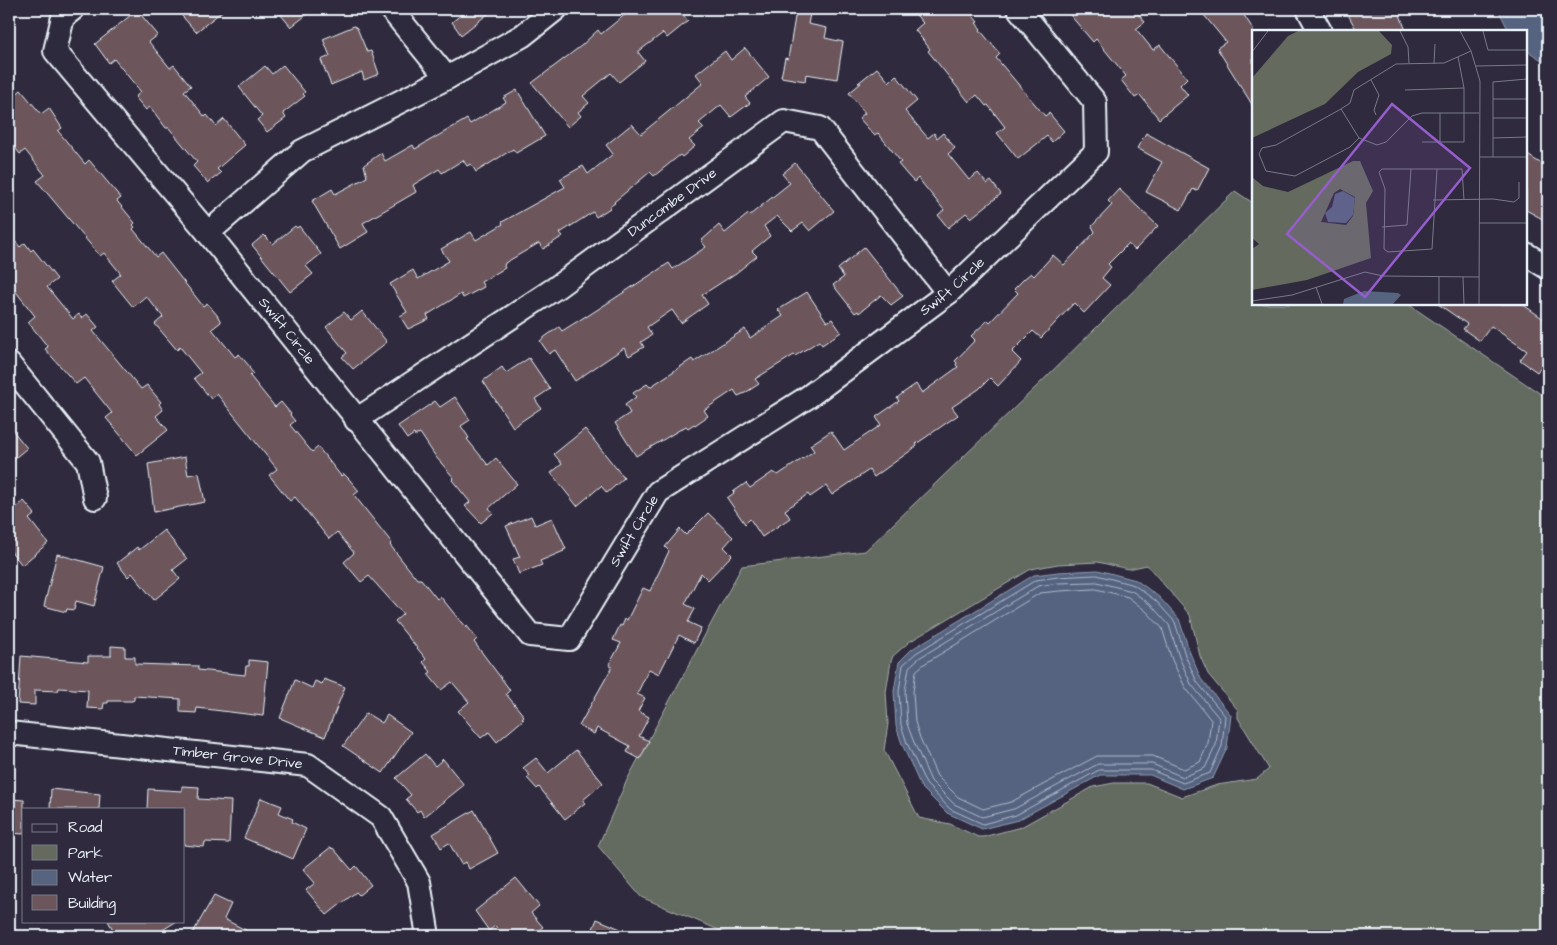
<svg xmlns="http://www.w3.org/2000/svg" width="1557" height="945" font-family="'Architects Daughter',sans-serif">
<rect width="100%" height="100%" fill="#2f2a3d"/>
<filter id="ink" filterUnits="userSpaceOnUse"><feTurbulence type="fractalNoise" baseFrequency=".02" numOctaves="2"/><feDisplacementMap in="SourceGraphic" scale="10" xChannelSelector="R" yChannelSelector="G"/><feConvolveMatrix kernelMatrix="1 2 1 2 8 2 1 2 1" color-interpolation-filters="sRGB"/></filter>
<g filter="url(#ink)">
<path fill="#646b5e" stroke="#a6aeab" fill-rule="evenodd" d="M1235 191 1253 203V304H1408L1548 399V936H733L641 897 598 846 627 780 742 566 865 551 1034 389ZM1098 562 1128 569 1147 565 1190 615 1200 656 1208 674 1238 710V718L1269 769 1257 779 1217 785 1182 797 1147 783H1114L1093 787 1021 827 983 837H978L950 824 919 818 884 750 888 724 886 692 891 661 893 656 909 642 1031 569 1058 564Z"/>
<g fill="#566480" stroke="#909cb0">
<polygon points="1498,9 1548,9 1548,64 1526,50 1526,31 1509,31"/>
<polygon points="1098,570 1136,580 1159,597 1179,619 1190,653 1201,679 1231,715 1227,748 1213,778 1183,789 1150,775 1100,775 1018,820 982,829 947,813 921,787 902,744 896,726 894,691 899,662 912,649 1034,575 1058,572"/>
</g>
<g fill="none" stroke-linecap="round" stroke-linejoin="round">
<g stroke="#aeb9c8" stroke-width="1">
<polygon points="1097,575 1134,585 1156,601 1175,622 1185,655 1197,682 1225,716 1222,746 1210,773 1183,783 1151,770 1099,770 1016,815 983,824 950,809 926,784 907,743 901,725 899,691 903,665 916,653 1036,580 1058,577"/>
<polygon points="1097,582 1132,591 1151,605 1169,625 1179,657 1191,684 1219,718 1216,745 1205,768 1183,777 1152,764 1098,764 1014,809 982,817 954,804 931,781 913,740 907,724 905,691 909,667 919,658 1038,586 1059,583"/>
<polygon points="1096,589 1128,597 1146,611 1162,628 1172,660 1185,687 1211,720 1208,743 1200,762 1184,769 1153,756 1097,756 1011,802 983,809 958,797 937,776 920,738 915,722 913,692 916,671 924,664 1040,593 1060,591"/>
</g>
</g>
<g fill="#6c565c" stroke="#e8f1f8">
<polygon points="176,9 225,9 196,32"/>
<polygon points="276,9 314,9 291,27"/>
<polygon points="468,9 494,9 461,35 452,22"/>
<polygon points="632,9 678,9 688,21 667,38 663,33 638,52 645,61 619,82 611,73 583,96 589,103 578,112 581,116 568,127 532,83 581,46 598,30 601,34"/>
<polygon points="911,9 956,9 961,15 968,10 978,22 976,23 981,29 980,30 1000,54 996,58 1045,116 1049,113 1064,131 1052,142 1047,136 1018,159 997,133 1005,127 988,105 986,106 977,95 969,102 928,51 930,49 915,30 923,23"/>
<polygon points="1065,9 1134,9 1145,22 1136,29 1153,50 1160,45 1187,78 1180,85 1188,95 1159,119 1140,95 1135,98 1121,80 1126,76 1096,39 1093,42"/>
<polygon points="1199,9 1240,9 1253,29 1253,106 1217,48 1226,42"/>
<polygon points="1345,9 1398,9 1406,31 1357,31"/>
<polygon points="137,10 158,35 149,42 170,68 174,65 191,86 184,91 205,117 207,115 216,126 224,119 245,145 217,169 221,173 208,183 193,166 197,162 169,128 166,128 150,107 146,110 135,97 141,92 114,59 109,63 95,44"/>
<polygon points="796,11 810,14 808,24 827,28 825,38 843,42 837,79 806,74 805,81 781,77 785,58 788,59"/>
<polygon points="354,26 357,28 367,52 371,51 379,74 364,80 362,72 331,85 321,60 330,56 323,39"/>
<polygon points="745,48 769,77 745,97 750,103 731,117 721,105 699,123 704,128 689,140 695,146 682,157 680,155 654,176 650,172 614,202 615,203 609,207 610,208 596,217 593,212 560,233 563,236 543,249 539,243 505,263 504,266 505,268 481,282 484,287 463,298 461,294 427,315 429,319 408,329 400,316 407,312 390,284 413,270 418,279 449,261 441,249 471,232 476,240 503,224 502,222 565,187 560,179 583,166 588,174 613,154 606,145 632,124 641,134 703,83 696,74 725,51 731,60"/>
<polygon points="283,65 305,92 303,94 305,96 283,113 286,118 267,132 257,120 262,116 239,87 265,66 272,74"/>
<polygon points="877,68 889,82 896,75 917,101 905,111 928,138 934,133 937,138 943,133 955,148 948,154 969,180 978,173 987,184 991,181 1001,194 971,218 966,213 948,228 938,215 944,210 918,178 914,182 909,177 898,164 901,162 878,133 874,135 859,118 865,113 849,93 861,83 858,83"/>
<polygon points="21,90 41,114 49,108 62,128 58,131 85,164 89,160 121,198 117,201 135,223 133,225 135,227 133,229 156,257 161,253 203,306 207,303 217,315 221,322 212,329 235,357 239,354 250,367 249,368 253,373 250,376 275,407 281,402 291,414 290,415 295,421 290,425 312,452 318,447 341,476 344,474 349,479 359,491 354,495 392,543 390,545 417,579 421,579 437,599 440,596 461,622 466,628 467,626 477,639 474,642 510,690 506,694 524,716 522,718 524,719 497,742 489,732 481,738 458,711 469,702 452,682 441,690 428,674 431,672 423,662 426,659 395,621 403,614 369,576 361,582 344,562 354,553 337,532 329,539 295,497 290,501 269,475 277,469 217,394 211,399 194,378 201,373 180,347 177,350 155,324 163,317 146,296 133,307 112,281 121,274 104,253 100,256 37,181 45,175 25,150 20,154 9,140 9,100"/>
<polygon points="517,90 545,136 516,153 513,149 476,172 471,164 467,166 463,160 442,173 439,169 413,185 416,192 363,223 368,232 340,249 312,201 332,189 335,194 367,177 364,165 381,153 385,161 413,145 415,149 467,119 470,124 506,102 503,98"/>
<polygon points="1146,133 1209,168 1197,191 1193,189 1181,210 1146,192 1162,162 1137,148"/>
<polygon points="1526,154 1548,168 1548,222 1526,210"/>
<polygon points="795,163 834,211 810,231 803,223 792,231 777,216 764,226 770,236 752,251 757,256 736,273 702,295 708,304 681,323 672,310 647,327 652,335 641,342 644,347 629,356 624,348 575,381 555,350 549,354 540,341 546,336 559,327 562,331 586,316 586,317 669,263 673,269 706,247 701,241 719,225 725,233 747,215 749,214 750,215 790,183 782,174"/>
<polygon points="1119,189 1158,226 1135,250 1128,244 1108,264 1111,267 1102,278 1110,285 1084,313 1074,303 1041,338 1033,331 1012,352 1021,361 998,386 990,378 979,389 952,407 958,415 916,444 917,446 874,477 869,470 832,495 826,486 810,497 808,494 785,510 790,518 762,537 750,519 745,524 727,498 734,493 733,492 746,483 750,488 773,472 778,475 814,451 810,445 831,431 844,450 881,425 876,417 899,401 897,398 903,393 916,384 922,393 958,367 956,365 957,363 955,361 975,340 971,336 988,320 990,322 1018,293 1014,289 1025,278 1031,273 1034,276 1053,255 1064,265 1095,232 1092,226 1112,205 1108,201"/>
<polygon points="295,226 297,228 299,226 321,254 306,266 313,274 290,292 252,245 264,235 273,244"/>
<polygon points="9,234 20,247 25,243 31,251 33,249 57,279 47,287 73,319 79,314 82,318 87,314 98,327 93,331 141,389 147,385 161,402 159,404 163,410 156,416 168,430 137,455 106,418 112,413 84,378 76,384 45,349 48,347 28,322 35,316 9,283"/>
<polygon points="864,247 903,296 891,305 881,295 859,313 858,311 855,313 833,285 844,277 838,269"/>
<polygon points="807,292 827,322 832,319 841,332 822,345 819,341 795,356 794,355 755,379 759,384 745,393 738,396 734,390 704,410 708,416 695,425 694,424 688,428 686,426 636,456 615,423 630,413 625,405 636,397 633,393 647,384 650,387 692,359 694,362 745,329 750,338 783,316 778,310"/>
<polygon points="1438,304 1522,304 1548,322 1548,357 1537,372 1520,360 1527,351 1491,326 1480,341 1463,329 1467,324"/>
<polygon points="362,311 387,342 353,369 342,357 347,353 326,327 344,312 351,320"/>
<polygon points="529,358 550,389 535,399 541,408 513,427 483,381 502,367 506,373"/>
<polygon points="455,397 470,420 461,426 469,438 467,439 488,465 496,458 517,484 489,508 493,513 481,523 465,506 470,502 452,480 454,478 436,457 420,433 415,436 414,434 407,439 398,426 435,401 440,407"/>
<polygon points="9,426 27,448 9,463"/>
<polygon points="585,429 624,478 607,493 601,486 577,506 551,473 562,464 554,454"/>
<polygon points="185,457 188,475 199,473 205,502 154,512 148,464"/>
<polygon points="24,501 35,514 29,519 48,543 22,565 9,549 9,513"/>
<polygon points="708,513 733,537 724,547 732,555 708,580 701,573 685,604 695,609 688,622 701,628 694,643 679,635 659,674 649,669 637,694 645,698 638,711 649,717 639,736 649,741 640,759 627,752 630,746 597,728 594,734 579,726 611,669 611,666 609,665 621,643 613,640 620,625 622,626 625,619 627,620 643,588 650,591 669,551 665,547 680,529 686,535"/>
<polygon points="531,516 535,525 552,518 566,549 563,550 564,551 540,561 542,565 519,574 513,559 520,557 506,526"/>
<polygon points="164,530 187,559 173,570 180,579 154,600 132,573 128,577 117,563 137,547 139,550"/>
<polygon points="57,554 104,567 94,606 76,601 74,610 67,609 66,612 44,606"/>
<polygon points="111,646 125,647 125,657 135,657 135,664 198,666 198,670 245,675 246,666 249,666 249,660 268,662 263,716 197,708 196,713 180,712 180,699 134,696 134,700 132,701 108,701 108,703 104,703 103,709 87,708 88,690 59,688 58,691 35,690 35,705 18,704 21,656 88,662 88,656 111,656"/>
<polygon points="324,679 345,687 325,737 280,718 295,680 312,688 315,681 322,684"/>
<polygon points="366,713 382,723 387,715 411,732 383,773 343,746"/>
<polygon points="576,750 603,783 583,800 585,803 565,819 539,787 537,789 527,778 530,776 523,768 536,758 548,773"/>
<polygon points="425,754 435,766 443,759 464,785 424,817 420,810 417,812 406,799 411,795 396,778"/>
<polygon points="182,786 199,787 198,799 231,801 229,843 205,842 204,847 184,845 184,809 147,809 148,789 182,791"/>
<polygon points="51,789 100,794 99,809 50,809"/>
<polygon points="261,798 282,806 279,813 293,819 292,822 306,829 293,859 244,838"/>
<polygon points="11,799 24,800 24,834 9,833 9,801 11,801"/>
<polygon points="474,810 498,853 469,869 466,862 461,864 449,843 441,848 433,834"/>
<polygon points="331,847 332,849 333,848 352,870 356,866 371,885 359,895 356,892 327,915 306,890 315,883 303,869"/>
<polygon points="516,878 539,906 531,913 543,927 531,936 504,936 495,926 489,931 475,911"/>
<polygon points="214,896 231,904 224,919 257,936 191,936"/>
<polygon points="597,919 637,936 590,936"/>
<polygon points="108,921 177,921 153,936 117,936"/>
</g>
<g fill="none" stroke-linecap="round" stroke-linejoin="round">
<g stroke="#e8f1f8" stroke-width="26">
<g id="minor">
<path id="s1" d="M73 9 63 17 55 51 208 233 530 635 569 639 658 492 808 397 948 293 1096 152 1095 102 1019 9"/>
<polyline points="391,9 447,78"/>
<polyline points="1308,9 1320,31"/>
<polyline points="208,233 302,151 447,78 522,36 556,9"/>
<polyline points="1526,254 1548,268"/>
<polyline points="9,364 88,462 95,498"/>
<path id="s2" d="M356 420 557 287 784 121 820 128 948 293"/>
<path id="s3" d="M9 733 308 765 381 817 419 882 428 936"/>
</g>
</g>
<use href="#minor" stroke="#2f2a3d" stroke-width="22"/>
</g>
</g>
<g text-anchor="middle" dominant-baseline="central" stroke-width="4" stroke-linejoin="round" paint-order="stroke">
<g font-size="14" fill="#e8f1f8" stroke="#2f2a3d">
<text stroke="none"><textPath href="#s2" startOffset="384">Duncombe Drive</textPath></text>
<text stroke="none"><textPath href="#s1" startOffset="1371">Swift Circle</textPath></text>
<text stroke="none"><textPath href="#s1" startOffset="411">Swift Circle</textPath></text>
<text stroke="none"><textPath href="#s1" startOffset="966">Swift Circle</textPath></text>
<text stroke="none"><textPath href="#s3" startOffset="230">Timber Grove Drive</textPath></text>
</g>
</g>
<g transform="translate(1252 30)">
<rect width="275" height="275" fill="#2f2a3d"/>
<path d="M46 1H127L140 15 139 24 106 42 73 74 0 108V48L36 6ZM101 131H108L121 161 114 173 119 228 55 250 0 260V219L7 214 0 208V147L11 156 36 162ZM88 159 103 167 101 186 94 195 69 192 82 163Z" fill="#646b5e" fill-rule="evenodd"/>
<path d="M91 161 103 168 101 185 94 193 76 192 73 183 80 177 83 164ZM112 261 146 263 149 265 141 274H91L92 269Z" fill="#566480"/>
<path fill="none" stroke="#797a88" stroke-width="1" d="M148 1 156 17 157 33M208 1 219 21 228 51 227 274M231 1 236 20H275M0 22 16 1M182 34 183 14M224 36 275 35M119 50 127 65 122 80 124 85M153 60 212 58M241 69H275M89 79 107 108 125 115 134 112 160 86 170 83H227M188 83V114M241 88H275M107 108 98 117 43 146 14 141 7 124 10 118 24 115 89 79 98 73 102 60 144 34 192 33 219 21M241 108 275 107M170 112H212V58L206 27M228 127H275M241 127V52L275 49M185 139 180 219 136 222 132 219 133 159 127 142 130 139H210L212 170M181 170 241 169 262 172 267 168V152M227 193H275M130 197 155 195 159 139M211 247 212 274M64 257 70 274M0 271 40 265 113 242 131 246 227 247M187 274V247"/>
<path fill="#965dcd" fill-opacity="0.15" stroke="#965dcd" stroke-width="2.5" d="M140 74 218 138 113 267 35 204Z"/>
<rect width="275" height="275" fill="none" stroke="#e8f1f8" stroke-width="2.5"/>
</g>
<rect width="1557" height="945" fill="none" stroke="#2f2a3d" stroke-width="30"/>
<rect x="15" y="15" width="1527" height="915" fill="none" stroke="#e8f1f8" stroke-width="2" filter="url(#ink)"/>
<rect x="22" y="808" width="162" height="115" fill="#2f2a3d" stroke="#797a88"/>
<rect x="32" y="824" width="25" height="8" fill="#2f2a3d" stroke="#797a88"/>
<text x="68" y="832" font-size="15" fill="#e8f1f8">Road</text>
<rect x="32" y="845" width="25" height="15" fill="#646b5e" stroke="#797a88"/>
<text x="68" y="858" font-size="15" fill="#e8f1f8">Park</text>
<rect x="32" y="870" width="25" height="15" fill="#566480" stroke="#797a88"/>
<text x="68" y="882" font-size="15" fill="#e8f1f8">Water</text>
<rect x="32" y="895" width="25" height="15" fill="#6c565c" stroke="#797a88"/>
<text x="68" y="908" font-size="15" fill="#e8f1f8">Building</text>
</svg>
